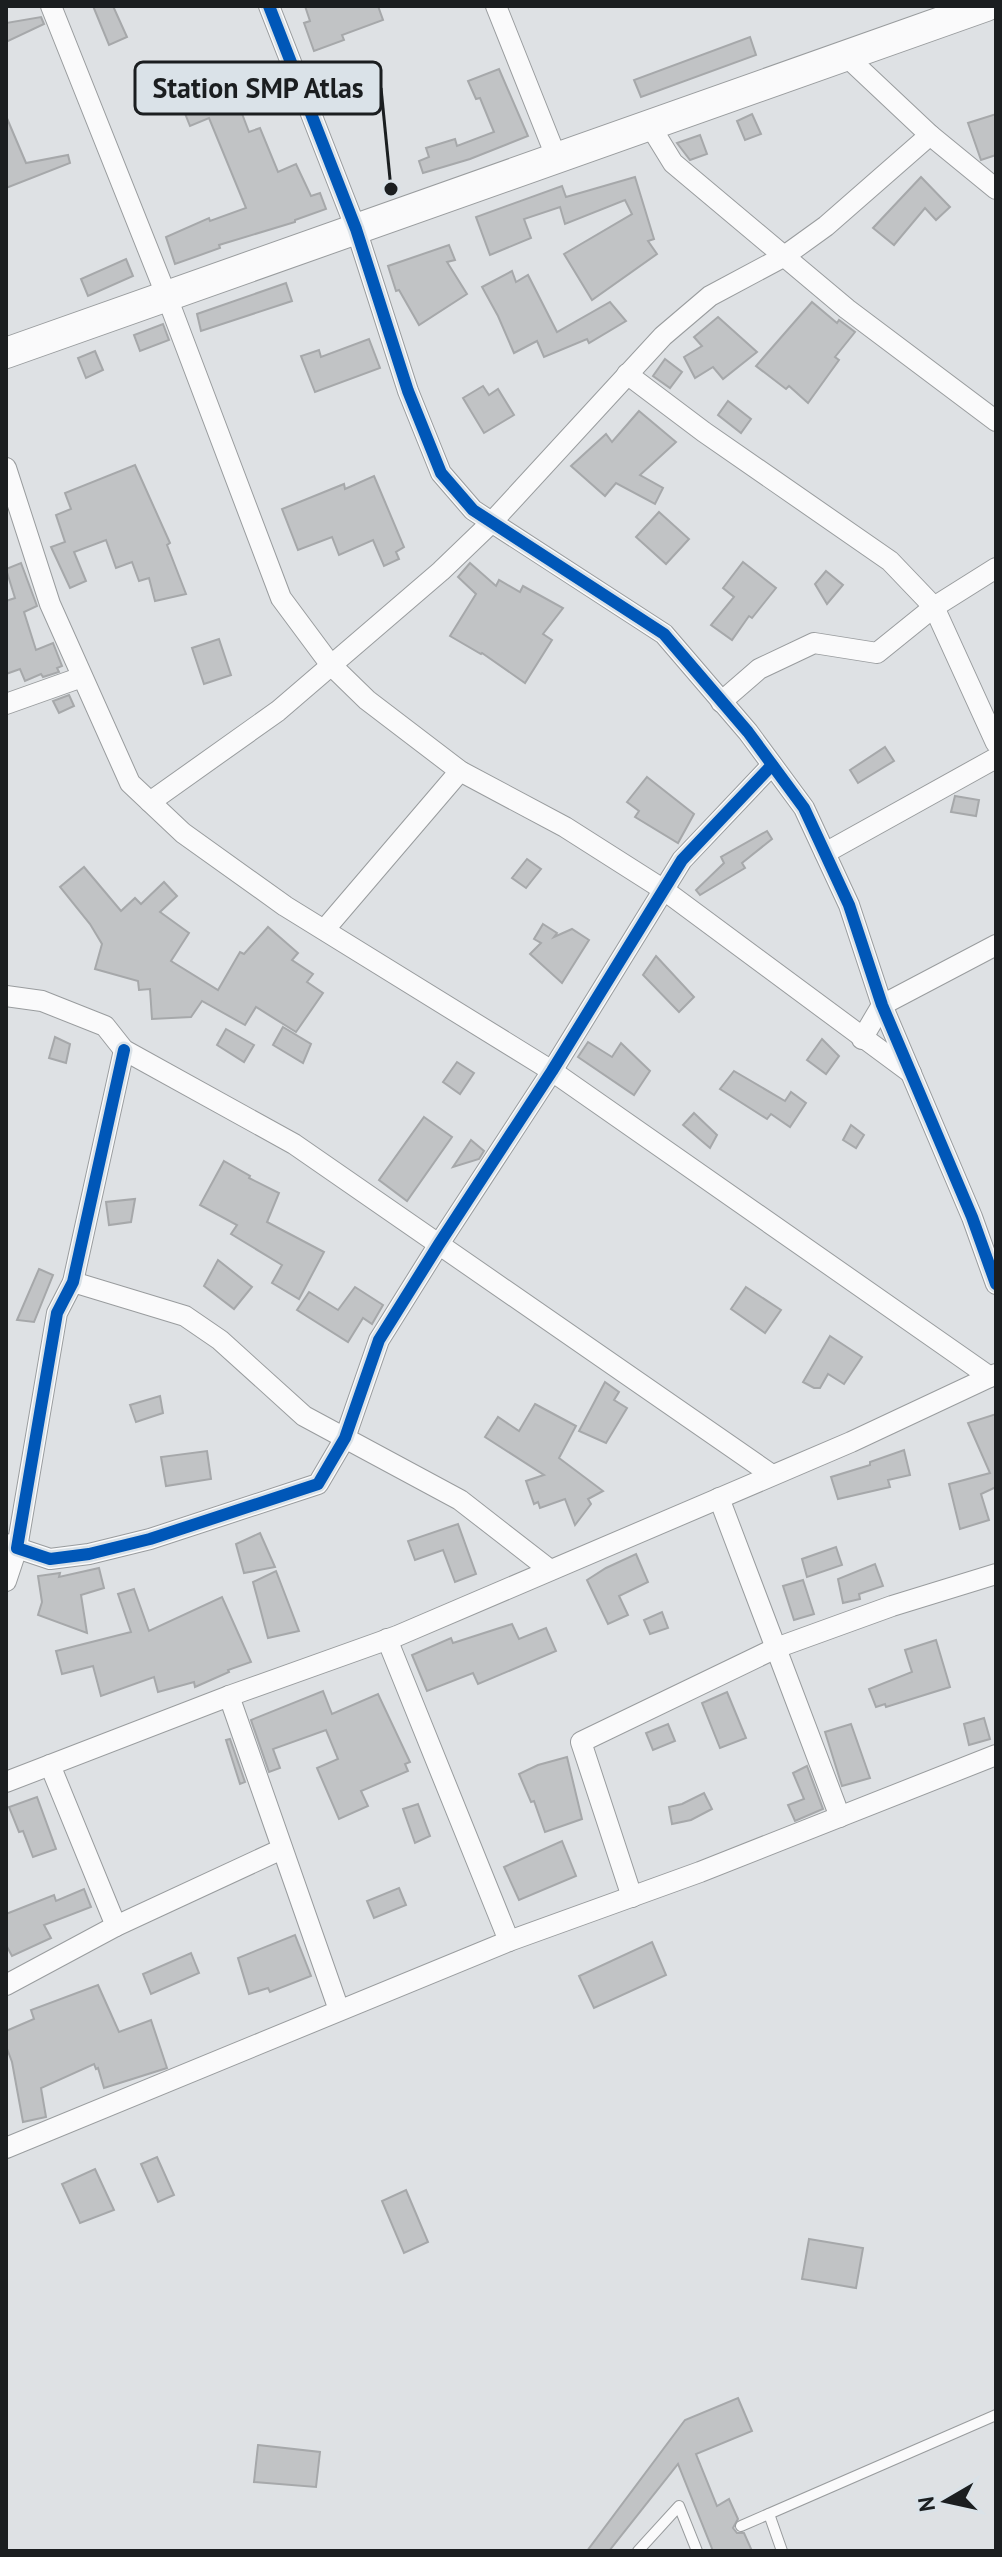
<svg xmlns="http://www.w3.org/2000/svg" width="1002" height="2557" font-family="'PT Sans',sans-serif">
<rect width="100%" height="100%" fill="#dee1e4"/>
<g fill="#c1c3c5" stroke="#a6a8aa" stroke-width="2">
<polygon points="93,6 113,6 127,37 109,45"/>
<polygon points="305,6 378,6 383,20 342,35 344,40 314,51 304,23 310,21"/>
<polygon points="41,17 44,24 6,42 6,23"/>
<polygon points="750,37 756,55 641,97 634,80"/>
<polygon points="499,69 528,136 470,159 423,173 419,161 429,157 426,148 455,139 457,146 494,132 480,98 476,99 468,81"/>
<polygon points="233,90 249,132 260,128 278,172 296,164 311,196 320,193 326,209 295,220 295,222 219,245 220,248 175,264 166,237 209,218 210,221 246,208 209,118 190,126 182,106 198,99 200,103"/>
<polygon points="752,114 761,134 745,140 737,121"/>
<polygon points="996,114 996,155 981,160 968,123"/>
<polygon points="6,116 26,163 68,155 70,163 6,188"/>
<polygon points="700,135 707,154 690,160 677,143"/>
<polygon points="635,177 654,239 648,241 657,254 592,300 564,254 632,214 625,200 565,224 560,207 524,219 531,238 490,255 476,217 562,186 566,197"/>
<polygon points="921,177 950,207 936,220 925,208 894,245 873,228"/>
<polygon points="449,245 455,260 447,262 467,294 419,325 399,290 396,291 388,266"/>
<polygon points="126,259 133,276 88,296 81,279"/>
<polygon points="512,271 516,282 528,275 557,332 610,302 626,321 589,343 587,339 544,357 537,341 514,353 498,316 482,287"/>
<polygon points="286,283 292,301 201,331 197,314"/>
<polygon points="812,302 837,323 839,320 855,332 835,357 839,360 808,403 789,386 786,389 756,366"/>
<polygon points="718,317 757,352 723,379 713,367 695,378 684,357 702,346 694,337"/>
<polygon points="163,324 169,340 140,351 134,335"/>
<polygon points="369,339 380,368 315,392 301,356 319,350 321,357"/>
<polygon points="95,351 103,370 86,378 78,358"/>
<polygon points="665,359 682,372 670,388 653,376"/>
<polygon points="483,386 489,395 498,389 514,415 484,433 463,398"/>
<polygon points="728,401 751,419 741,433 718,415"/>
<polygon points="639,411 676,442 640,475 663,488 655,504 616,483 605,496 571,466 606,434 612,442"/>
<polygon points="135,465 170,543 167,545 186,594 155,601 149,578 139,581 132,562 116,568 106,540 74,552 86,581 70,588 51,547 65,542 56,515 71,509 65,493"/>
<polygon points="374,476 404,547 396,552 399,559 384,566 373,540 339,555 332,537 298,550 282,509 344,484 345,489"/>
<polygon points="659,512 689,539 666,564 636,537"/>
<polygon points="743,562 776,588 752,618 749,616 732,640 711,625 734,597 723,588"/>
<polygon points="21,563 37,606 24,612 36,650 53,643 62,666 57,668 59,672 43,677 41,674 25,681 20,669 6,674 6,601 15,598 6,569"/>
<polygon points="470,563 496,586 499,580 520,592 523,586 563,608 543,634 552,640 525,683 482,653 481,654 450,636 476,594 458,577"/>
<polygon points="826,571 843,585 827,604 815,584"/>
<polygon points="219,639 231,675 204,684 192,648"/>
<polygon points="69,695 74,706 59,713 53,701"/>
<polygon points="885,747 894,761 858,783 850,770"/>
<polygon points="647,777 694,814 678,843 635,817 639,811 627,802"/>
<polygon points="955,796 979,800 976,816 951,812"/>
<polygon points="767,831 772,839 742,863 745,868 700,895 696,890 724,863 721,857"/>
<polygon points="527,859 541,869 526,888 512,878"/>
<polygon points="84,867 121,911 135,898 141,904 164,882 177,896 160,912 189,933 171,961 218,990 240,952 244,954 268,927 298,953 292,960 313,974 307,982 323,993 296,1032 256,1007 245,1025 202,1001 191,1017 152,1019 150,989 139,990 138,981 95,969 102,944 90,924 60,887"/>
<polygon points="543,924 557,933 554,937 572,929 589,940 562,983 530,954 541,943 534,939"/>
<polygon points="656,956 694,997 679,1012 643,975"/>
<polygon points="283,1027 311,1044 303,1063 273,1045"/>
<polygon points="226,1029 254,1045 244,1062 217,1045"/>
<polygon points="55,1037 70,1044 66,1063 49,1058"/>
<polygon points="822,1039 839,1056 826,1074 807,1060"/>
<polygon points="588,1042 612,1057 621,1043 650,1071 634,1095 578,1057"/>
<polygon points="457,1062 474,1073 460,1094 443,1082"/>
<polygon points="734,1071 785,1101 791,1092 806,1103 790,1127 771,1114 767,1119 720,1089"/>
<polygon points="694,1113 717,1135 710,1148 683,1125"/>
<polygon points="424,1117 452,1137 407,1201 379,1180"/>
<polygon points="851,1125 864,1135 856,1148 843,1140"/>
<polygon points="471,1140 484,1151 479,1159 453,1167"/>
<polygon points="224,1161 250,1176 249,1178 279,1193 267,1222 324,1252 299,1299 272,1283 282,1265 231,1234 237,1225 200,1205"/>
<polygon points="135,1199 131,1222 109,1225 106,1202"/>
<polygon points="218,1260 252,1287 234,1309 204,1286"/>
<polygon points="39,1269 53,1275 34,1322 17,1320"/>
<polygon points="355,1287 383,1305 372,1324 363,1318 348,1342 297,1310 309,1292 338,1310"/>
<polygon points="746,1287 781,1310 765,1333 731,1309"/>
<polygon points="830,1336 862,1357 844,1384 828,1374 820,1388 814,1388 803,1382"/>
<polygon points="605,1382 619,1392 614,1400 627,1408 606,1443 579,1431"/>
<polygon points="160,1396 163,1413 136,1422 130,1405"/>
<polygon points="535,1404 576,1426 559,1458 603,1491 588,1499 591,1504 575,1525 565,1499 540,1508 538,1502 534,1504 526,1481 544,1475 485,1437 498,1417 519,1431"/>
<polygon points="996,1414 996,1487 981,1494 989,1520 960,1529 949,1484 990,1473 968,1423"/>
<polygon points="904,1450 910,1475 888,1480 890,1487 838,1499 831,1477 870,1465 870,1462"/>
<polygon points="207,1451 211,1479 166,1486 161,1457"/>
<polygon points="458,1524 476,1574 455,1582 443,1550 415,1560 408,1541"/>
<polygon points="260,1533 275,1567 244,1573 236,1544"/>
<polygon points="836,1547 842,1565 807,1577 802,1559"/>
<polygon points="636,1554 648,1582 619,1596 628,1615 608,1624 587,1580 606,1568"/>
<polygon points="875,1564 883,1586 859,1594 860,1599 843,1603 838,1579"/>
<polygon points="99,1568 104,1588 81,1595 87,1633 38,1615 42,1602 38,1576 60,1573 59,1577"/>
<polygon points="276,1571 299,1631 268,1638 253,1582"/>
<polygon points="803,1580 814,1614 794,1620 783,1586"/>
<polygon points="134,1589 149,1631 222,1597 251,1662 228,1670 229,1672 195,1687 194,1682 158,1692 154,1677 101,1696 93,1666 62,1674 56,1651 131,1632 118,1594"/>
<polygon points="662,1612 668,1628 650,1634 644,1620"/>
<polygon points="512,1624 519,1639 546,1628 556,1651 478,1684 473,1673 427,1691 412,1655 451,1638 453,1643"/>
<polygon points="936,1640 950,1687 886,1707 885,1704 876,1707 869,1689 912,1672 905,1650"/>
<polygon points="323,1691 332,1714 378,1694 410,1762 405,1764 408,1771 361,1791 368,1806 339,1819 317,1768 338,1759 326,1730 273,1749 280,1768 269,1772 251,1720"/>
<polygon points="727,1692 746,1738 720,1748 702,1703"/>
<polygon points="984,1718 990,1739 969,1745 964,1724"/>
<polygon points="668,1724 675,1741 653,1750 646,1733"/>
<polygon points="851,1724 870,1778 842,1786 825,1732"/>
<polygon points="230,1739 245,1782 240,1784 226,1740"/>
<polygon points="567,1757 582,1819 545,1832 534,1801 531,1802 519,1774 538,1765"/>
<polygon points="807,1766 823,1809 795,1821 788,1805 804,1799 793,1773"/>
<polygon points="704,1793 712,1809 691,1820 672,1824 669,1807 682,1804"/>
<polygon points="37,1797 56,1849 33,1857 23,1831 19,1832 9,1807"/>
<polygon points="418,1804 430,1836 415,1843 403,1809"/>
<polygon points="562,1841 576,1876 519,1900 504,1867"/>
<polygon points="399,1888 406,1905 374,1918 367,1901"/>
<polygon points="84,1889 91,1907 44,1925 51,1938 12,1956 6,1945 6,1914 54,1895 56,1901"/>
<polygon points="295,1935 311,1976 270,1992 268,1988 249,1994 238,1958"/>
<polygon points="652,1942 666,1975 594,2008 579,1976"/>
<polygon points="191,1953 199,1973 151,1994 143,1974"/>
<polygon points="98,1985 119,2032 151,2020 167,2068 104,2088 98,2068 96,2069 94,2064 41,2088 46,2117 23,2122 12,2062 6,2046 6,2031 34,2019 31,2010"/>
<polygon points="157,2157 174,2195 158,2202 141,2164"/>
<polygon points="95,2169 114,2210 80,2223 62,2184"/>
<polygon points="406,2190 428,2242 404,2253 382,2201"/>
<polygon points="809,2239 863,2248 856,2288 802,2279"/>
<polygon points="738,2398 752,2431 696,2454 717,2506 729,2499 738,2519 733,2528 737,2533 744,2533 752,2551 713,2551 678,2464 609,2551 587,2551 685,2420"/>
<polygon points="258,2445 320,2452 316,2487 254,2482"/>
</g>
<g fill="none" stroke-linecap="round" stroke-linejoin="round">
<g stroke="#999c9e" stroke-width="12">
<g id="lane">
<polyline points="769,2514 782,2551"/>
<polyline points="741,2526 996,2415"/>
<polyline points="638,2551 679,2506 697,2551"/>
</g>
</g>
<g stroke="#999c9e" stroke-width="22">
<g id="street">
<polyline points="51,6 167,297 281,598 330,664 367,700 460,771 565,827 664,890 911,1073"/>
<polyline points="269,6 356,229 408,391 441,473 473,510 664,634 748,732 804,808 849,905 882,1005 972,1217 996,1284"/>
<polyline points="496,6 557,159"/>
<polyline points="846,56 930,135 996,189"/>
<polyline points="649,124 673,163 847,309 996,421"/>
<polyline points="627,374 704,432 890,561 934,607 996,743"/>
<polyline points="6,468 50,604 130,783 183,833 285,906 552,1071 990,1377"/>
<polyline points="721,702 759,669 814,643 877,653 934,607 996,568"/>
<polyline points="6,704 82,677"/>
<polyline points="150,802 278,711 441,571 492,522 663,336 710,296 783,257 826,226 930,135"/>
<polyline points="825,853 996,758"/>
<polyline points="325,929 460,771"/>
<polyline points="6,996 42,1001 105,1026 124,1050 294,1144 772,1475"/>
<polyline points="862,1039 882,1005 996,945"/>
<polyline points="124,1050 73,1282 57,1313 17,1548 50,1559 89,1554 150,1539 318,1484 345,1438 379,1340 439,1244 552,1071 682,860 772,765"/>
<polyline points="73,1282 185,1316 220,1340 304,1416 460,1500 550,1570"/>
<polyline points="719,1498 840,1817"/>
<polyline points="6,1544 17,1548 6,1581"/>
<polyline points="387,1639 509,1941"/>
<polyline points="229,1696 339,2010"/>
<polyline points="50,1765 116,1926"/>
<polyline points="6,1782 229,1696 397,1636 851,1442 996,1374"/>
<polyline points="632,1897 581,1742 776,1648 892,1606 996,1574"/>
<polyline points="6,1985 116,1926 282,1849"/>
<polyline points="6,2148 509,1941 700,1872 996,1755"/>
</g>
</g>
<g stroke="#999c9e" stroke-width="32">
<polyline id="primary" points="6,353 986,6"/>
</g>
<use href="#lane" stroke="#fafafb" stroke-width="10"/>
<use href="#street" stroke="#fafafb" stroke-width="20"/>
<use href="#primary" stroke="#fafafb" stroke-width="30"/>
<g stroke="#dae2e8" stroke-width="17">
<g id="cycleway">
<polyline points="269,6 356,229 408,391 441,473 473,510 664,634 748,732 804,808 849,905 882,1005 972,1217 996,1284"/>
<polyline points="124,1050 73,1282 57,1313 17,1548 50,1559 89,1554 150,1539 318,1484 345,1438 379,1340 439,1244 552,1071 682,860 772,765"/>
</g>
</g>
<use href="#cycleway" stroke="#0057b8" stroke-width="12"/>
</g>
<path fill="none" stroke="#1b1e20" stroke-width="3" d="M391 189L381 88"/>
<circle fill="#1b1e20" stroke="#dae2e8" stroke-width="3" cx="391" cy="189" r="8"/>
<rect fill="#dae2e8" stroke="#1b1e20" stroke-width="3" x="135" y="62" width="246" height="52" rx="8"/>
<g font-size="28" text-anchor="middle" font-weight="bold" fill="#1b1e20">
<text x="258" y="98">Station SMP Atlas</text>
</g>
<rect width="1002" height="2557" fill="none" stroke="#1b1e20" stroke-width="16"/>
<g transform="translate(946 2501) rotate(261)" stroke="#dae2e8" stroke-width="6" paint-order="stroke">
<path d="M0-6L14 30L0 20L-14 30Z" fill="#1b1e20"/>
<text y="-12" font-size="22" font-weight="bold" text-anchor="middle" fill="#1b1e20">N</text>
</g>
</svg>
